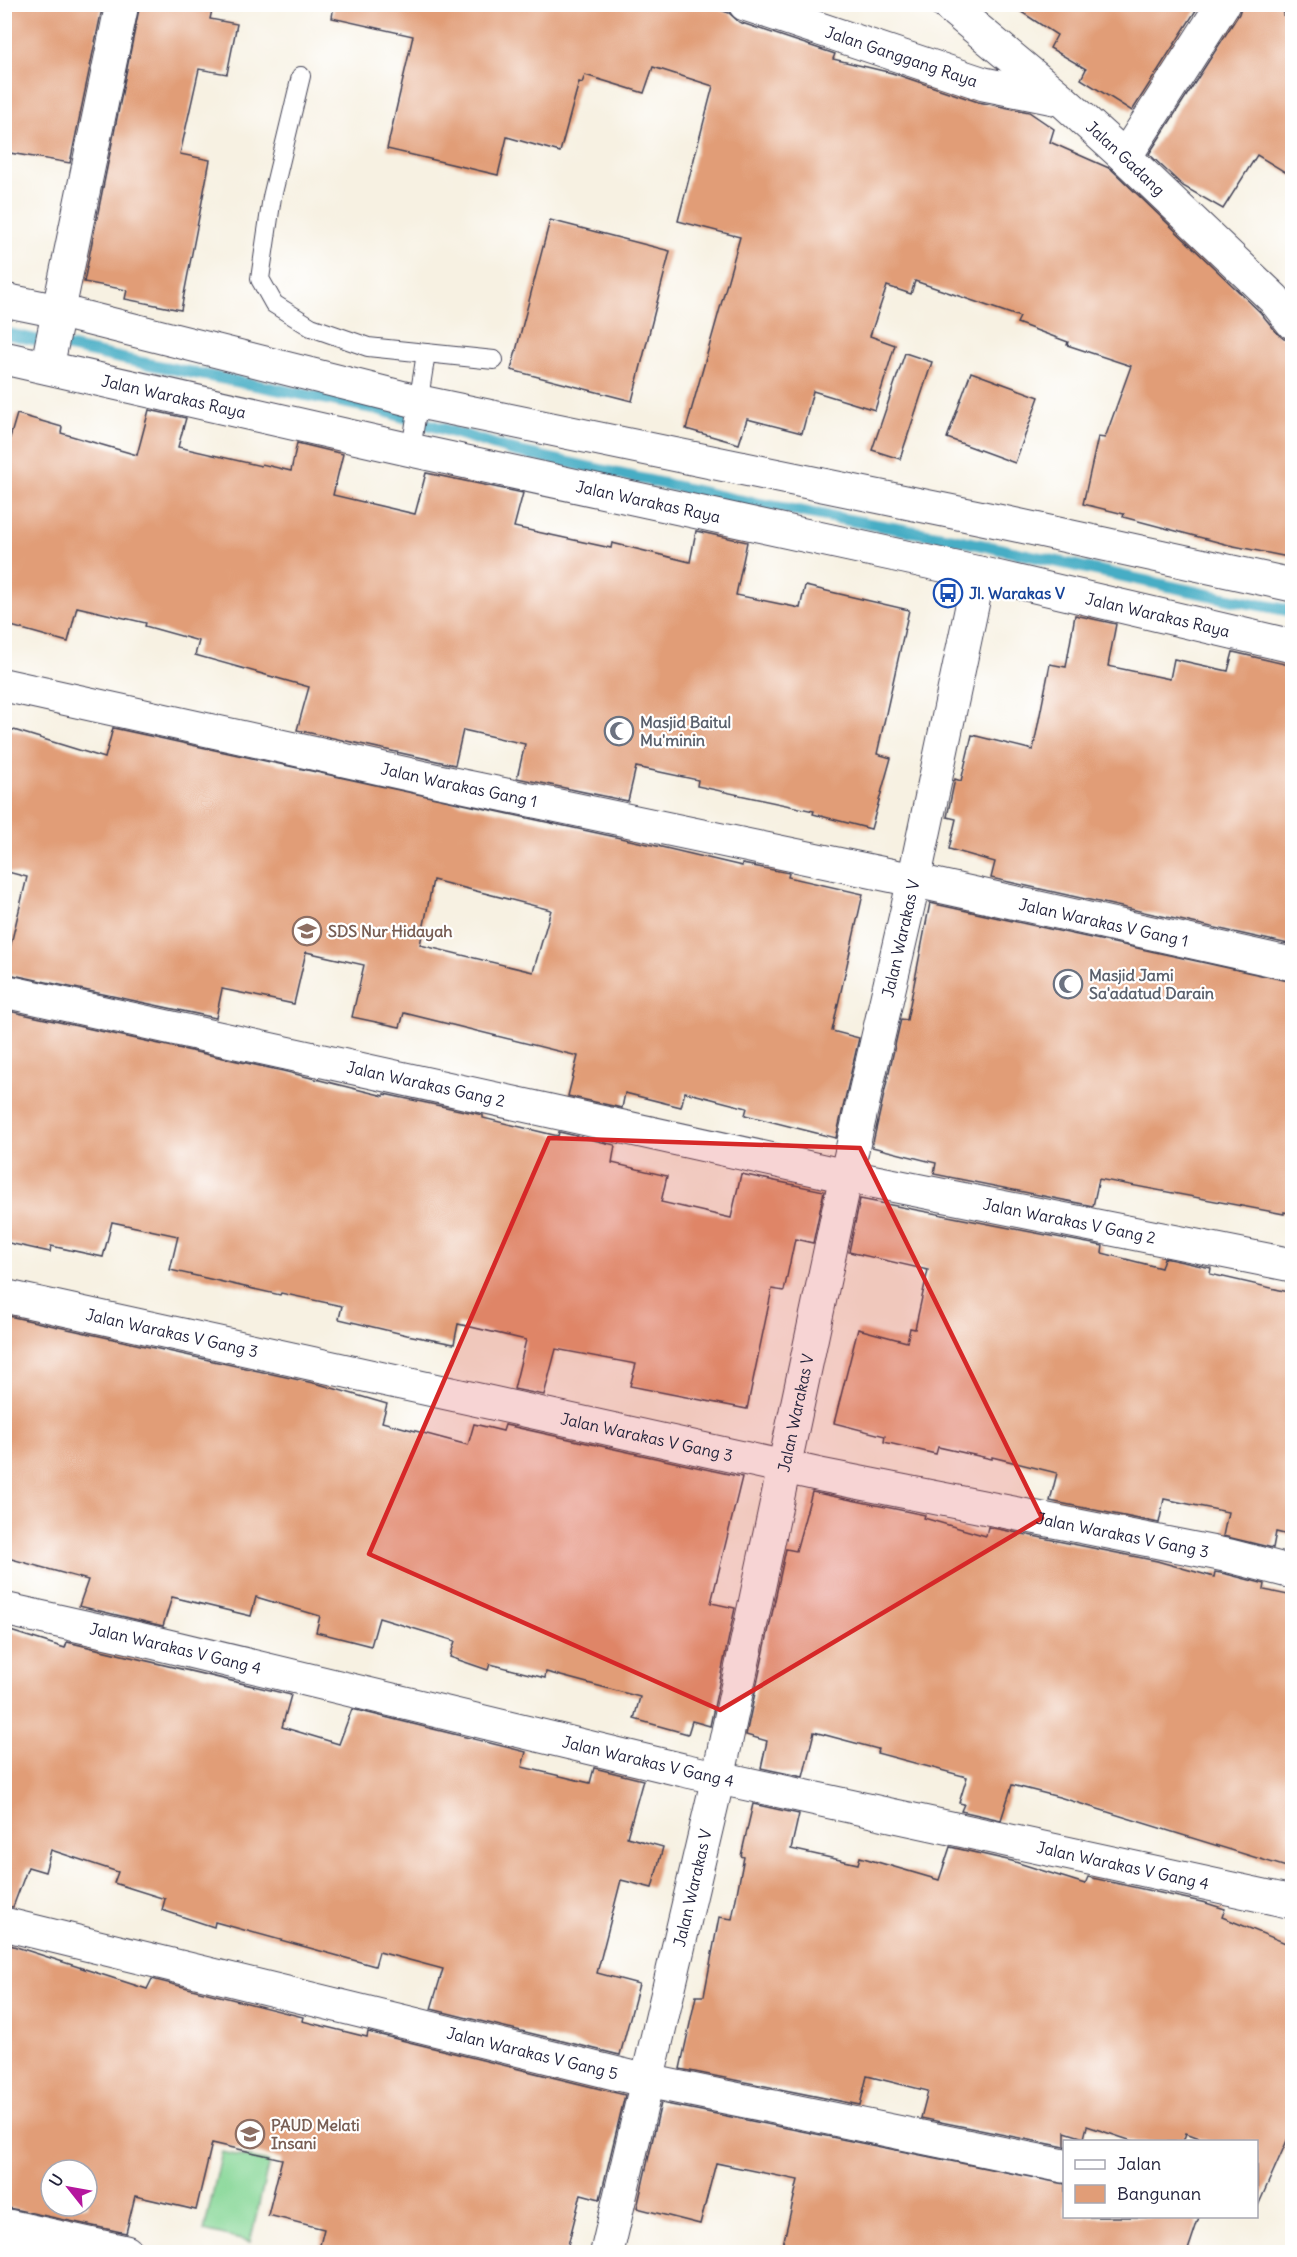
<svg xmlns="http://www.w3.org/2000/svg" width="1297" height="2257" font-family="Delius,sans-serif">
<rect width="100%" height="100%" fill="#fff"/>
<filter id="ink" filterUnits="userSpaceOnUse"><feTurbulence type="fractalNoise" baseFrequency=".0167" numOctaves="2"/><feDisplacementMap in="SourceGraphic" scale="12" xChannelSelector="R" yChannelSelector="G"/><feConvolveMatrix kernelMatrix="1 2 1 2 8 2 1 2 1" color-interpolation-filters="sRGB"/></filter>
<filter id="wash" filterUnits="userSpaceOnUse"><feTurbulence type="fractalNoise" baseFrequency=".008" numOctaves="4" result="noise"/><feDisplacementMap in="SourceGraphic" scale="24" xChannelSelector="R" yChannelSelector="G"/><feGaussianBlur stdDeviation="1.35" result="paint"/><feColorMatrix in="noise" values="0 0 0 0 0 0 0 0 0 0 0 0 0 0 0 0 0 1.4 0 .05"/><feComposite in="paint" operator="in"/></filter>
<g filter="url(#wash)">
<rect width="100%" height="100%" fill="#f7f1e2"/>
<polygon fill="#87d797" stroke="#547c69" stroke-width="1.5" points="222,2152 269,2162 250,2242 204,2231"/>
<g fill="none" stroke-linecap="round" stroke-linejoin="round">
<polyline stroke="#46adc5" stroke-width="12" points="4,333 138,362 378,409 515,451 737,500 954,539 1223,598 1292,611"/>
</g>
<g id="blocks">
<g fill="#e19d77" fill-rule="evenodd">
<polygon points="4,4 103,4 70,163 4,152"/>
<polygon points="140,4 186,4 212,10 210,19 237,24 227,74 199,69 180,154 210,160 181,310 125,299 127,290 84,282"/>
<polygon points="334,4 703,4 729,13 739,22 835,54 833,59 892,73 978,102 1029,112 1054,129 1050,142 1111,169 1260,312 1278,334 1284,339 1293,340 1293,558 1229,545 1123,517 1124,514 1083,504 1098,437 1105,438 1131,366 1067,345 1068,342 1017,323 1020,317 915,281 911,294 887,286 870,336 895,345 875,410 813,391 802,433 747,419 739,444 686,429 740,237 678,221 713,86 653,67 644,93 585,75 582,83 579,82 560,152 507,137 498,175 387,149 413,36 332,18"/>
<polygon points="1009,4 1200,4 1132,111 1081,79 1086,69 1050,48 1057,35"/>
<polygon points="1242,4 1289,4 1283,15 1293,21 1293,177 1257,155 1223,209 1183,186 1149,154 1239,14"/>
<polygon points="550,220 670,251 632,401 511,370"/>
<polygon points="905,353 932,362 900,459 872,450"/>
<polygon points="971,372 1039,397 1015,463 947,438"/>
<polygon points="149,410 186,418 178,447 261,466 262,464 291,471 297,443 343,454 333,495 415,514 426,473 523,493 514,527 611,548 612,543 690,562 696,531 747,542 736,595 800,608 805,586 909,610 877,754 891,758 871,829 813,814 814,811 697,786 698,780 636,767 628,801 517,778 525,744 463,730 455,765 297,730 309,687 195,655 199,641 145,626 146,623 77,607 68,642 4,624 4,458 17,414 62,427 61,433 137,455"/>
<polygon points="1075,615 1116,624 1108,666 1170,679 1174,659 1228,671 1233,652 1293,666 1293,945 991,878 995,862 949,849 956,819 947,817 955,779 961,781 972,735 1033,750 1050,664 1066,667"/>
<path d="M4 727 105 758 113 728 657 846 742 866V864L789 873 788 877 863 894 832 1031 859 1038 836 1138 745 1115 747 1108 685 1092 681 1107 625 1093 622 1108 568 1096 578 1056 404 1013 400 1027 352 1017 364 965 306 952 294 1004 222 989 216 1018 4 973 27 877 4 871ZM433 880 551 910 533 972 420 945Z"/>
<polygon points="930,903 1293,982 1293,1214 1284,1212 1284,1214 1099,1179 1093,1206 934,1174 936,1163 872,1147 901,1019 907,1020"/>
<polygon points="4,1010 283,1071 384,1096 384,1094 483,1115 483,1118 558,1136 559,1132 615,1145 612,1163 667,1176 661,1202 731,1218 741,1174 824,1191 813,1243 795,1239 784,1291 772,1289 747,1409 630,1386 636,1364 556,1349 544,1395 514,1389 526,1340 458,1324 454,1344 407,1335 339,1319 342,1306 281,1293 280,1295 170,1270 178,1236 112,1222 103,1257 51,1246 50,1252 4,1242"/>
<polygon points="860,1199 1103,1246 1102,1253 1161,1268 1164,1258 1211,1268 1210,1274 1293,1293 1293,1536 1276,1532 1273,1548 1223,1536 1228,1512 1164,1499 1159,1523 1050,1501 1057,1473 992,1457 992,1459 938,1447 936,1454 884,1442 885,1436 834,1423 858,1329 907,1342 910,1328 915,1329 928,1270 849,1252"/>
<polygon points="4,1315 322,1385 387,1404 382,1422 468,1445 474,1424 503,1431 505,1425 742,1477 711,1603 735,1608 710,1726 692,1721 688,1734 634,1719 640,1697 546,1672 545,1678 490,1664 488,1670 450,1657 455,1641 379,1618 371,1646 316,1632 320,1616 256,1597 251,1616 172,1597 163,1626 79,1606 88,1580 4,1557"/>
<polygon points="812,1492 925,1515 924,1518 986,1536 988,1527 1157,1561 1214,1577 1215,1572 1226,1574 1265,1584 1264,1590 1293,1596 1293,1869 1059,1797 1012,1785 1001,1820 961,1811 964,1804 959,1803 967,1777 877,1753 878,1749 814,1732 803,1777 761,1768 767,1741 746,1735 786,1549 796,1551"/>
<polygon points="4,1629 65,1648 67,1642 291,1695 282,1727 339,1744 352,1709 526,1752 522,1767 590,1783 594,1768 643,1780 627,1837 663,1847 652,1888 621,1880 597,1973 639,1984 620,2055 431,2009 443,1969 379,1952 375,1966 215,1922 214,1927 162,1910 165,1899 114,1883 118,1872 51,1850 45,1872 28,1867 13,1907 4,1906"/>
<polygon points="753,1804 799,1814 791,1849 858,1864 860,1857 939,1880 950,1847 1012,1861 1085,1884 1088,1877 1206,1903 1225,1909 1222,1917 1293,1946 1293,2127 1257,2208 1257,2142 1210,2142 1186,2133 1183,2142 1135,2142 1087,2126 1084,2138 1065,2132 1065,2147 921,2118 928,2091 867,2076 860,2105 680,2069 696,1996 704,1996 719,1917 732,1919 744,1857 741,1856"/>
<path d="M4 1943 147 1989 152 1979 303 2017 302 2021 367 2037 368 2032 625 2095 600 2199 581 2194 566 2253H318L324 2229 268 2215 282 2159 212 2143 196 2210 135 2196 126 2233 4 2207ZM51 2170H87V2206H51Z"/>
<polygon points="661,2103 1065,2184 1065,2217 1199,2217 1187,2253 781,2253 798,2180 716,2163 700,2224 637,2208"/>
</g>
</g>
</g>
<g filter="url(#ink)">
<use href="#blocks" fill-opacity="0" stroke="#424154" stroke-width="1.5"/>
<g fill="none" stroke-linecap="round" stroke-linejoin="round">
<g stroke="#424154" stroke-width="20">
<g id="service">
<polyline points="301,76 272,197 260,279 274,304 311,327 368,347 494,360"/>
<polyline points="411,450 426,353"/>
</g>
</g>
<g stroke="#424154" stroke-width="35">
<g id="minor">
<path id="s1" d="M745 4 984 84 1059 99"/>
<path id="s2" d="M947 4 1061 99 1125 157 1274 299 1292 322"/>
<polyline points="1125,157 1223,4"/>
<polyline points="4,300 58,311 420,402 1007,523 1292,585"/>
<polyline points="47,367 122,4"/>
<path id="s3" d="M4 685 439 781 894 876 1292 964"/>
<path id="s4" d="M4 991 846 1176 1292 1265"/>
<path id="s5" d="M4 1296 821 1475 1230 1556 1292 1572"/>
<path id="s6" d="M4 1609 139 1639 683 1770 1292 1902"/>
<path id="s7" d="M4 1924 647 2081 1064 2166"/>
<polyline points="4,2225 126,2252"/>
</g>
</g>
<g stroke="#424154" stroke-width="35">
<g id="tertiary">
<path id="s8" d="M4 358 411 450 979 573 1292 646"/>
<path id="s9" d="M607 2252 718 1778 846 1176 914 880 979 573"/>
</g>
</g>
<use href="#service" stroke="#fff" stroke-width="18"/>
<use href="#minor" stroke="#fff" stroke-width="33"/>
<use href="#tertiary" stroke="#fff" stroke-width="33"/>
</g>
</g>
<path fill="#d62828" fill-opacity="0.2" stroke="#d62828" stroke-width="4.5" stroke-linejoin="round" d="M549 1138 860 1148 1042 1518 720 1710 369 1554Z"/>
<defs>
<g id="bus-ring" transform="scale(1.5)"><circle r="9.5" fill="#fff" stroke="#1a4fb4" stroke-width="1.5"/><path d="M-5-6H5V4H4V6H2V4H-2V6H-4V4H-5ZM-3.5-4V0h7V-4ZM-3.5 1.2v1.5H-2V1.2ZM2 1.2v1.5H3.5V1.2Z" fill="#1a4fb4"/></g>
<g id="mosque-ring" transform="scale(1.5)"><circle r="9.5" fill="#fff" stroke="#6b7280" stroke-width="1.5"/><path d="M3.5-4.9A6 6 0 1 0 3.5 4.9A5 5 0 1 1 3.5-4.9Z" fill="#6b7280"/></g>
<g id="school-ring" transform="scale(1.5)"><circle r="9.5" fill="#fff" stroke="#8d6e63" stroke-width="1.5"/><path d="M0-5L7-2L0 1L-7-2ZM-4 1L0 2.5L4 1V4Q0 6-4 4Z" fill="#8d6e63"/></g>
</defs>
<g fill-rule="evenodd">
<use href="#bus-ring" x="948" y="593"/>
<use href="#mosque-ring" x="619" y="731"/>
<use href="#school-ring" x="307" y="931"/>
<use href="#mosque-ring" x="1068" y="984"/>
<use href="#school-ring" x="250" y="2134"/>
</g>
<g text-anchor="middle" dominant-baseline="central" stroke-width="4.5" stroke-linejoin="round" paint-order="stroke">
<g font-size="16" fill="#22223b" stroke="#fff">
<text stroke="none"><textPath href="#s1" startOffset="165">Jalan Ganggang Raya</textPath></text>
<text stroke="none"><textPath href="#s2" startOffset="236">Jalan Gadang</textPath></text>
<text stroke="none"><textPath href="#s8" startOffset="174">Jalan Warakas Raya</textPath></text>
<text stroke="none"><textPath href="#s8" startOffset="660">Jalan Warakas Raya</textPath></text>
<text stroke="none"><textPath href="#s8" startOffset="1182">Jalan Warakas Raya</textPath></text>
<text stroke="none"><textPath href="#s3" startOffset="466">Jalan Warakas Gang 1</textPath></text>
<text stroke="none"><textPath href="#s3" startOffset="1125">Jalan Warakas V Gang 1</textPath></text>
<text stroke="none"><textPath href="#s9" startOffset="1346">Jalan Warakas V</textPath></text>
<text stroke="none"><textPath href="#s4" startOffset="432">Jalan Warakas Gang 2</textPath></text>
<text stroke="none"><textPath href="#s4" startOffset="1090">Jalan Warakas V Gang 2</textPath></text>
<text stroke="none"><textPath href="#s5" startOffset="172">Jalan Warakas V Gang 3</textPath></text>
<text stroke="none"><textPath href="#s9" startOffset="860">Jalan Warakas V</textPath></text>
<text stroke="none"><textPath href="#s5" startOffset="658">Jalan Warakas V Gang 3</textPath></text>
<text stroke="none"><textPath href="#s5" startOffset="1144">Jalan Warakas V Gang 3</textPath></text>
<text stroke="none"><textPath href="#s6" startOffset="176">Jalan Warakas V Gang 4</textPath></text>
<text stroke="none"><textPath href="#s6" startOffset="662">Jalan Warakas V Gang 4</textPath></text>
<text stroke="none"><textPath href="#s6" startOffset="1148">Jalan Warakas V Gang 4</textPath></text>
<text stroke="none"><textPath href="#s9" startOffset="374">Jalan Warakas V</textPath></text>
<text stroke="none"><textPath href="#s7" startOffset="544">Jalan Warakas V Gang 5</textPath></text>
</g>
<g font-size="16" font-weight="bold" fill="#164399" stroke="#fff" text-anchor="start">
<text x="969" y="593">Jl. Warakas V</text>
</g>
<g font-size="16" font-weight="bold" fill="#5b616d" stroke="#fff" text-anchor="start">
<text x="640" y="722">Masjid Baitul<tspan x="640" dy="18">Mu'minin</tspan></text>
<text x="1089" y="975">Masjid Jami<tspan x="1089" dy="18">Sa'adatud Darain</tspan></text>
</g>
<g font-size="16" font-weight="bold" fill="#785e54" stroke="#fff" text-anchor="start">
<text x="328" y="931">SDS Nur Hidayah</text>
<text x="271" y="2125">PAUD Melati<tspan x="271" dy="18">Insani</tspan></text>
</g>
</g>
<rect width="1297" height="2257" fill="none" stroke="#fff" stroke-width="24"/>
<rect x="1063" y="2140" width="195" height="78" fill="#ffffff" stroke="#a7a7b1" stroke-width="1.5"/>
<rect x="1075" y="2160" width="30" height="9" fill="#ffffff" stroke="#a7a7b1" stroke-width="1.5"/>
<text x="1117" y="2170" font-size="18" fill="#22223b">Jalan</text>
<rect x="1075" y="2185" width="30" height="18" fill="#e19d77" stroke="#a7a7b1" stroke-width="1.5"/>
<text x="1117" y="2200" font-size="18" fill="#22223b">Bangunan</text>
<g transform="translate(69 2188) rotate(301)"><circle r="28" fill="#ffffff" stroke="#a7a7b1" stroke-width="1.5"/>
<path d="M0-4.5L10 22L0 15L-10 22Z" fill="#b5179e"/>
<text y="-9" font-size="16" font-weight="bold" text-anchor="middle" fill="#22223b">U</text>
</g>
</svg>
